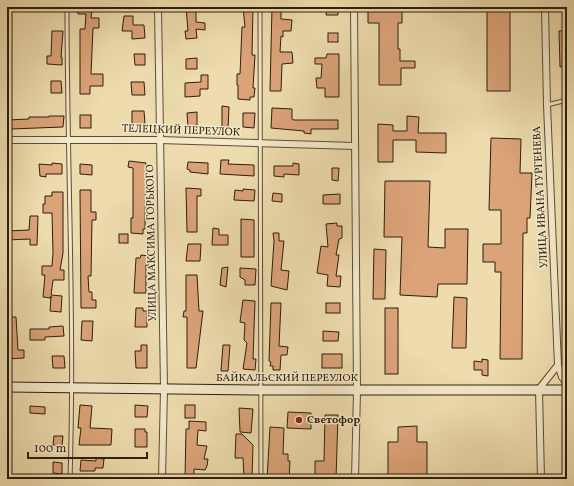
<svg xmlns="http://www.w3.org/2000/svg" width="574" height="486" font-family="Vollkorn,serif">
<rect width="100%" height="100%" fill="#eedcae"/>
<filter id="stains"><feTurbulence type="fractalNoise" baseFrequency=".005" numOctaves="4"/><feColorMatrix values="0 0 0 0 .2 0 0 0 0 .09 0 0 0 0 .02 0 0 0 .5 -.17"/></filter>
<radialGradient id="worn" r=".72"><stop offset=".6" stop-color="#630" stop-opacity="0"/><stop offset="1" stop-color="#630" stop-opacity=".3"/></radialGradient>
<g fill="#dca379" stroke="#2c1f0e">
<polygon points="78,7 92,7 91,18 99,18 99,28 93,28 91,74 103,74 103,86 90,86 90,94 80,94 80,29 85,29 86,14 78,14"/>
<polygon points="186,7 196,7 196,22 205,23 205,30 196,29 197,38 186,39 185,31 188,31"/>
<polygon points="243,7 253,7 252,55 255,55 253,88 255,88 254,97 250,97 250,100 238,99 238,85 237,85 237,74 240,74 242,27 245,27"/>
<polygon points="272,7 281,7 281,19 292,20 291,31 283,31 283,37 281,36 280,52 292,52 293,63 282,64 281,91 270,91"/>
<polygon points="327,7 338,7 338,15 326,15"/>
<polygon points="368,7 402,7 402,23 398,23 398,49 400,49 400,61 415,61 415,68 401,68 401,85 379,85 379,23 368,23"/>
<rect x="487" y="7" width="23" height="84"/>
<polygon points="124,16 133,16 133,25 144,25 145,38 132,39 132,31 122,31"/>
<polygon points="567,30 567,66 560,67 559,31"/>
<polygon points="52,31 63,31 61,57 62,57 62,65 47,64 47,56 51,56"/>
<rect x="328" y="33" width="10" height="9"/>
<polygon points="134,54 145,54 145,65 135,65"/>
<polygon points="327,54 339,54 339,97 325,97 325,88 317,88 316,78 321,78 322,64 315,64 315,58 326,58"/>
<polygon points="197,58 197,69 186,69 186,59"/>
<polygon points="201,75 208,75 208,89 200,89 200,96 185,97 185,83 201,82"/>
<polygon points="51,81 61,81 62,93 51,93"/>
<polygon points="131,82 144,82 145,95 132,95"/>
<polygon points="222,106 229,107 228,129 222,128"/>
<polygon points="272,108 292,109 292,119 294,120 338,120 338,129 311,129 311,134 304,133 304,131 271,128"/>
<polygon points="132,111 144,111 145,124 132,125"/>
<polygon points="197,112 197,127 188,127 187,113"/>
<polygon points="243,113 255,113 254,128 243,127"/>
<rect x="80" y="115" width="11" height="13"/>
<polygon points="49,116 64,116 63,127 11,129 11,127 7,127 7,120 29,119 29,117 49,117"/>
<polygon points="407,116 419,117 418,133 446,133 446,153 416,152 416,140 393,140 393,162 378,162 378,124 393,125 393,131 407,131"/>
<polygon points="491,138 521,139 520,173 532,173 530,218 527,218 527,233 523,233 522,359 500,359 501,272 495,272 495,262 483,262 483,244 501,244 501,210 489,210"/>
<polygon points="221,160 229,160 228,164 254,165 254,176 220,174"/>
<polygon points="129,161 146,163 145,229 143,229 143,234 131,233 131,218 133,218 133,168 128,167"/>
<polygon points="188,162 208,163 208,174 190,172 190,170 187,169"/>
<polygon points="52,163 62,164 62,174 46,174 46,177 40,176 39,164 52,165"/>
<polygon points="293,163 299,164 299,175 284,174 284,177 274,176 274,166 293,166"/>
<polygon points="80,164 92,165 92,175 80,174"/>
<polygon points="332,168 339,168 338,181 332,180"/>
<polygon points="385,181 430,181 428,247 445,248 445,229 468,229 467,284 438,284 437,297 400,295 402,237 384,237"/>
<polygon points="186,188 201,189 201,196 197,196 197,232 187,232"/>
<polygon points="243,189 255,190 254,201 234,200 235,190 243,191"/>
<polygon points="80,190 91,190 91,212 96,212 96,220 92,220 91,276 88,276 89,292 92,292 92,300 96,300 96,308 81,308"/>
<polygon points="52,192 63,192 63,253 60,270 64,270 64,280 53,280 51,295 62,296 61,312 50,311 51,296 51,298 43,297 45,275 42,275 42,266 52,266 53,253 52,213 43,213 43,204 45,204 45,196 52,196"/>
<polygon points="273,193 282,194 282,202 272,201"/>
<polygon points="340,194 340,204 323,204 323,195"/>
<polygon points="30,216 38,216 37,245 30,245 30,239 7,240 7,231 29,230"/>
<polygon points="241,219 254,220 254,257 241,257"/>
<polygon points="337,223 337,226 342,226 342,238 339,239 336,255 339,255 336,276 341,276 340,287 327,286 328,275 317,273 321,246 328,247 326,224"/>
<polygon points="213,228 219,229 219,235 228,235 228,245 212,245"/>
<polygon points="273,233 279,233 279,241 284,241 281,270 289,271 287,290 271,286 274,241"/>
<rect x="119" y="234" width="9" height="9"/>
<polygon points="188,244 201,244 200,261 186,261"/>
<polygon points="374,249 386,250 385,299 373,299"/>
<polygon points="141,255 149,256 148,266 146,265 146,293 134,293 136,258 140,258"/>
<polygon points="228,267 226,287 220,285 222,268"/>
<polygon points="240,268 256,269 255,285 245,285 245,280 240,277"/>
<polygon points="186,275 197,275 199,311 203,311 196,368 187,368 187,317 183,317 184,311 186,311"/>
<polygon points="454,297 467,298 466,348 452,348"/>
<polygon points="243,300 255,301 253,359 256,359 255,370 243,369 247,343 244,340 245,323 240,322"/>
<polygon points="271,303 281,303 279,346 288,347 287,355 281,355 280,370 273,370 273,366 270,366 271,362 269,361"/>
<rect x="326" y="303" width="14" height="10"/>
<polygon points="136,308 143,308 143,311 147,311 147,327 135,327"/>
<rect x="385" y="308" width="13" height="66"/>
<polygon points="7,317 16,317 18,350 24,350 24,358 7,359"/>
<polygon points="82,321 93,321 92,341 81,340"/>
<polygon points="63,326 64,336 45,337 45,340 30,340 30,329 49,329 49,327"/>
<polygon points="323,331 339,332 338,341 323,341"/>
<polygon points="141,345 147,345 147,368 136,368 135,351 141,351"/>
<polygon points="223,345 230,345 228,371 221,371"/>
<rect x="322" y="354" width="20" height="14"/>
<polygon points="52,356 64,356 65,368 53,368"/>
<polygon points="482,359 488,360 488,376 482,375 482,370 474,370 474,361 482,362"/>
<polygon points="80,405 92,406 90,428 112,429 111,445 79,445 81,428 78,428"/>
<polygon points="135,405 148,406 147,417 135,417"/>
<rect x="185" y="405" width="10" height="13"/>
<polygon points="30,406 45,407 45,414 30,413"/>
<polygon points="239,408 253,409 251,433 240,432"/>
<polygon points="288,412 311,413 311,429 287,428"/>
<polygon points="325,415 338,415 336,479 315,479 315,461 324,461"/>
<polygon points="189,421 206,422 206,431 198,430 197,445 207,446 204,459 208,459 207,466 205,470 194,469 194,479 185,479 186,429 189,429"/>
<polygon points="417,426 417,442 427,442 427,479 388,479 388,442 398,442 398,427"/>
<polygon points="270,427 284,428 283,454 288,454 288,461 290,461 289,479 267,479"/>
<polygon points="135,429 145,429 145,432 147,432 147,447 135,447"/>
<polygon points="236,434 242,434 253,445 252,479 244,479 243,458 235,458"/>
<polygon points="54,436 63,436 62,446 53,445"/>
<polygon points="96,458 104,459 103,468 95,468 95,471 80,471 81,460 96,461"/>
<polygon points="53,462 62,463 62,474 53,473"/>
</g>
<g fill="none" stroke-linecap="round" stroke-linejoin="round">
<g stroke="#5c4e36" stroke-width="5">
<g id="lane">
<path d="M67 7C67 164 75 322 70 479"/>
<polyline points="260,7 261,479"/>
<polyline points="547,105 567,100"/>
</g>
</g>
<g stroke="#5c4e36" stroke-width="8">
<g id="street">
<polyline points="158,7 164,389 162,479"/>
<polyline points="354,7 357,390 355,479"/>
<polyline points="545,7 547,105 558,365 562,377 567,384"/>
<polyline points="7,140 160,140 355,146"/>
<polyline points="541,479 539,389 558,365"/>
</g>
</g>
<g stroke="#2c1f0e" stroke-width="11">
<polyline id="secondary" points="7,387 260,390 567,390"/>
</g>
<use href="#lane" stroke="#f4e8ca" stroke-width="3"/>
<use href="#street" stroke="#f4e8ca" stroke-width="6"/>
<use href="#secondary" stroke="#f4e8ca" stroke-width="9"/>
</g>
<circle fill="#8f2418" stroke="#f4e8ca" stroke-width="1.5" cx="299" cy="420" r="4"/>
<g text-anchor="middle" dominant-baseline="central" stroke-width="3" stroke-linejoin="round" paint-order="stroke">
<g font-size="11" fill="#2c1f0e" stroke="#f4e8ca">
<text transform="translate(181 131) rotate(2)">ТЕЛЕЦКИЙ ПЕРЕУЛОК</text>
<text transform="translate(541 197) rotate(-93)">УЛИЦА ИВАНА ТУРГЕНЕВА</text>
<text transform="translate(152 243) rotate(-91)">УЛИЦА МАКСИМА ГОРЬКОГО</text>
<text x="287" y="378">БАЙКАЛЬСКИЙ ПЕРЕУЛОК</text>
</g>
<g font-size="11" font-weight="bold" fill="#2c1f0e" stroke="#f4e8ca" text-anchor="start">
<text x="307" y="420">Светофор</text>
</g>
</g>
<rect width="574" height="486" fill="none" stroke="#eedcae" stroke-width="24"/>
<rect x="8" y="8" width="558" height="470" fill="none" stroke="#2c1f0e" stroke-width="2"/>
<rect x="12" y="12" width="550" height="462" fill="none" stroke="#2c1f0e"/>
<path d="M28 452v6h119v-6" fill="none" stroke="#2c1f0e" stroke-width="2"/>
<text x="34" y="452" font-size="12" fill="#2c1f0e" stroke="#f4e8ca" stroke-width="3" paint-order="stroke">100 m</text>
<rect width="100%" height="100%" filter="url(#stains)"/>
<rect width="100%" height="100%" fill="url(#worn)"/>
</svg>
